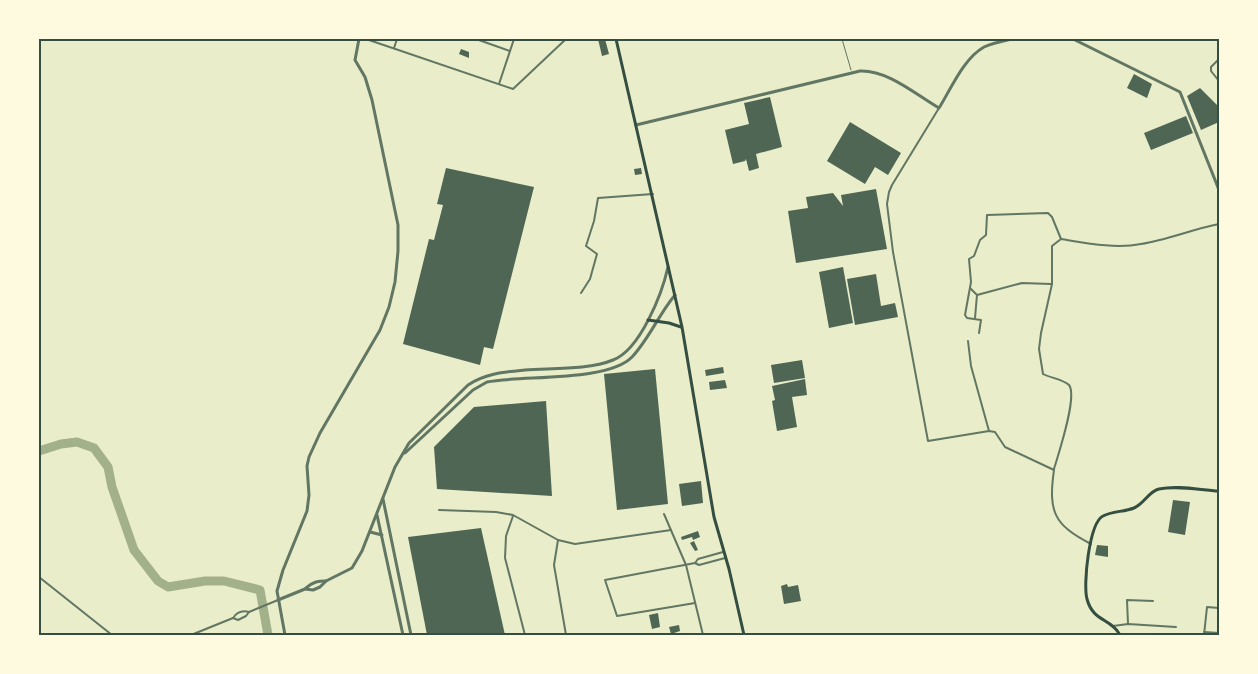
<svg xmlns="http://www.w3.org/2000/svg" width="1258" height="674" font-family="Helvetica,sans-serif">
<rect width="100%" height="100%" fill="#e9edc9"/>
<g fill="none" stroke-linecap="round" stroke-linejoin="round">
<polyline stroke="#a3b18a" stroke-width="9" points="39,451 61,444 77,442 94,448 108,467 112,487 134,550 158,581 168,587 205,581 224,581 260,590 268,635"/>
</g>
<g fill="#4f6655">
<polygon points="598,39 605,39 609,54 602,56"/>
<polygon points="461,49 469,52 469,58 459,54"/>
<polygon points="1134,74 1152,84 1147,98 1127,88"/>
<polygon points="1200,88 1219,107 1219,122 1201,130 1187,96"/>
<polygon points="770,97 782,147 756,154 759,168 749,171 746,159 745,161 733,164 725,130 749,124 744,103"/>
<polygon points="1186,116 1193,133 1151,150 1144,133"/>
<polygon points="850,122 901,153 888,175 875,167 865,184 827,161"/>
<polygon points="446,168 534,187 493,349 484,347 480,365 403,344 429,239 434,240 443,205 437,204"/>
<polygon points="641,168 642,174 635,175 634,169"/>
<polygon points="876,189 887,249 796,263 788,211 808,208 806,197 833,193 843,206 841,195"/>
<polygon points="843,267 853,323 829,328 819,272"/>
<polygon points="876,274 881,306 895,303 898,317 855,325 847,279"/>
<polygon points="802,360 805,378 774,383 771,365"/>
<polygon points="723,367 724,373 706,376 705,370"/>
<polygon points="655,369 668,504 617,510 604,374"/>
<polygon points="805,379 807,395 792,397 797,427 777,431 772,401 775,400 772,386"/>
<polygon points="725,380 727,388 710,390 709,382"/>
<polygon points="546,401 552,496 437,489 434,447 474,407"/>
<polygon points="701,481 703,503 682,506 679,484"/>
<polygon points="1173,500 1190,502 1185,535 1168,532"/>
<polygon points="481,528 505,635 427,635 408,537"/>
<polygon points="698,531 700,537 693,540 692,537 682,540 681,537"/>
<polygon points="694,541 698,550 695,551 690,543"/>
<polygon points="1097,545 1108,546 1108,557 1095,555"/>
<polygon points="787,584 788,587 798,585 801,601 784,604 781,586"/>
<polygon points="658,613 660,627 652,629 649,615"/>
<polygon points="679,625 680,631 671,634 669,627"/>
</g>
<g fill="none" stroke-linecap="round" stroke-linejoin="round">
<polyline stroke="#617663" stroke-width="1" points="842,39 851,70"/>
<g stroke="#617663" stroke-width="2">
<polyline points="366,39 513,89 566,39"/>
<polyline points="476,39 510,51"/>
<polyline points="394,48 397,39"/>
<polyline points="1219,59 1211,67 1211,71 1219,81"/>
<polyline points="499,84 514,39"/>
<path d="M939 108 892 185 889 192 887 204 893 252 928 441 989 431 995 432 1005 447 1054 470C1048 512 1054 525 1091 544"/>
<polyline points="970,288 977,295 975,318"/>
<polyline points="581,293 590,279 597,254 586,246 594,221 598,198 653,194"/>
<polyline points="977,295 1022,283 1051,284"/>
<polyline points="979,333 981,320 967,318 965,315 971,282 969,259 974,256 980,240 986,235 987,215 1048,213 1052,217 1061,239"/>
<polyline points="968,341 971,366 989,431"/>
<path d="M1054 469C1058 455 1078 396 1069 385 1063 379 1050 378 1043 374L1039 349 1041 333 1052 284V246L1061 239C1086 243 1115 249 1141 244 1167 240 1193 229 1219 224"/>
<polyline points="439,510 496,512 513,515 558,540 575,544 671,530"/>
<polyline points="664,514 686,565 703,635"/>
<polyline points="513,516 506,536 505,558 525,635"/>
<polyline points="558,540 554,565 566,635"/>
<polyline points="695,563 698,559 723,552"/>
<polyline points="39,577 112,635"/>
<polyline points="695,603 617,616 605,580 695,563 699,565 725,558"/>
<polyline points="233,618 238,620 246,616 249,612 278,600"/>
<polyline points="1128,624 1127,600 1153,601"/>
<polyline points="1113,626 1128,624 1176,627"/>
<polyline points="1204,632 1219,633"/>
<path d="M191 635 233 618C237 612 242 610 249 612"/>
<polyline points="1204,635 1207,607 1219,608"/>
</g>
<g stroke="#617663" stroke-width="3">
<polyline points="1073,39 1180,92 1219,190"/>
<path d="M636 125 860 71C888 70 915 94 939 108 951 89 963 59 984 47 993 43 1003 41 1012 39"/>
<path d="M405 453 473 390 487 382C522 375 608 382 632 357 649 339 659 314 675 295"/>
<polyline points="383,499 411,635"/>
<polyline points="377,515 403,635"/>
<polyline points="370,532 382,535"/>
<path d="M306 588C313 582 317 581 326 581"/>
<path d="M278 600 305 589 313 590 320 587 326 581 352 568 362 551 395 467 409 443 468 385C486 373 505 372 525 370 551 368 589 370 613 360 640 350 662 294 668 267"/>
<polyline points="285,635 277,591 283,570 307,511 309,495 307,466 309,457 320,433 380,330 389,307 395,282 398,251 398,225 372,100 365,77 355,60 359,39"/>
</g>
<g stroke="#344e41" stroke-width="3">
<polyline points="616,39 682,327 714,517 729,569 744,635"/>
<polyline points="648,320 669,323 681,327"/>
<path d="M1120 635C1111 618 1093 622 1087 599 1083 585 1089 523 1103 516 1112 511 1124 512 1134 508 1144 504 1149 491 1159 489 1178 485 1200 490 1219 491"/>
</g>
</g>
<rect width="1258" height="674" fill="none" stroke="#fefae0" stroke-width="81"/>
<rect x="40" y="40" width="1178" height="594" fill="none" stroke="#344e41" stroke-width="2"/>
</svg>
